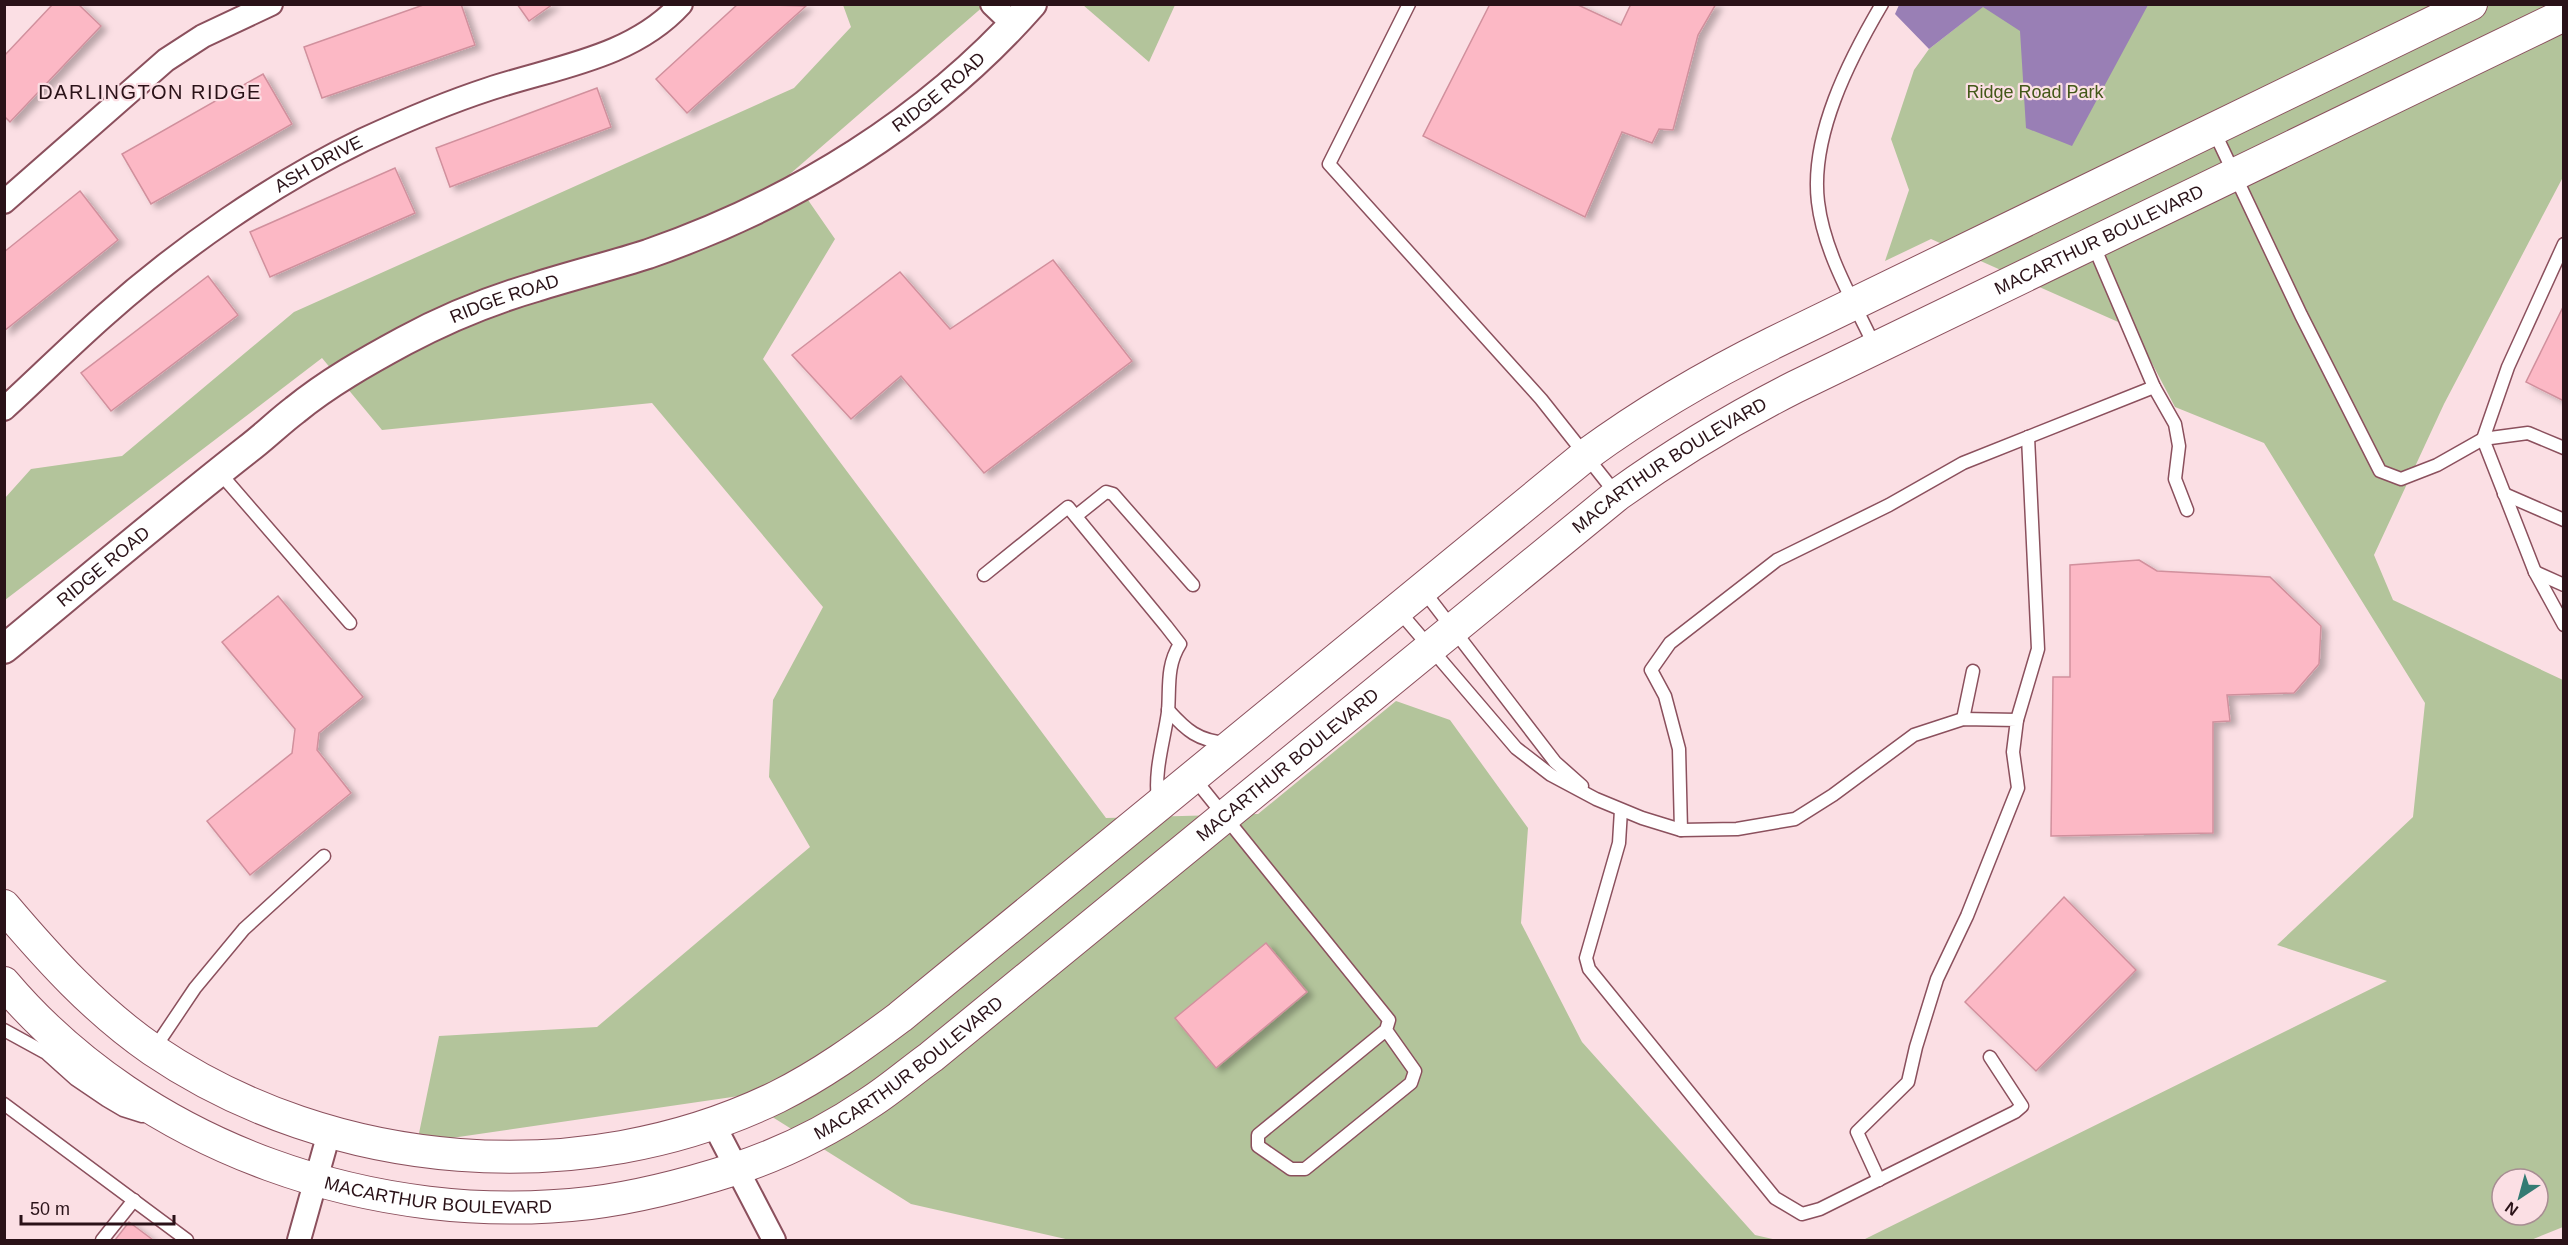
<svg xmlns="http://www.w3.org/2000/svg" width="2568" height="1245" font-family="Helvetica,sans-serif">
<defs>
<filter id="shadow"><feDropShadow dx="6" dy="4" stdDeviation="3" flood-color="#0004"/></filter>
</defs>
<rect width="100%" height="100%" fill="#fbdfe4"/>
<g fill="#b3c49b" fill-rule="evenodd">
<polygon points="843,5 985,5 790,174 835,239 763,359 1106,818 1258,814 1396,701 1450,720 1528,828 1521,923 1582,1042 1755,1235 1777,1240 1070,1240 911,1204 739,1096 417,1143 439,1036 597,1027 810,847 769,777 773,700 823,607 652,403 382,430 322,358 5,600 5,498 31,469 122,456 294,312 794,88 851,27"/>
<polygon points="1083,5 1175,5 1149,62"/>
<path d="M1972 5H2563V177L2444 404 2374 555 2393 600 2563 680V1227L2531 1240H1863L2387 981 2277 945 2413 817 2425 703 2264 443 2175 407 2134 329 1931 239 1885 261 1909 190 1891 139 1914 70 1929 49 1966 20ZM2502 1179H2538V1215H2502Z"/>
</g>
<polygon fill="#997fb5" points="1899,5 1899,4 2148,5 2072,146 2026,128 2020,31 1983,7 1929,49 1895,14"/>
<g fill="#fcb8c5" stroke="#d1909d" stroke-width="1.5" filter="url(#shadow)">
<polygon points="53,4 78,4 101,26 10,122 4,116 4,56"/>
<polygon points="426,4 461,4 475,45 322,98 304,47"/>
<polygon points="517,4 553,4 529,21"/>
<polygon points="738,4 806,6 687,113 656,79"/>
<polygon points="1490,4 1576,4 1621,25 1631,4 1716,4 1698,35 1673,130 1659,129 1652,143 1622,132 1585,217 1423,136"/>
<polygon points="263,74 292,124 151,204 122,154"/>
<polygon points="597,88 611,127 450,187 436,148"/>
<polygon points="395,168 415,213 270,277 250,232"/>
<polygon points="80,191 118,240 4,331 4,252"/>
<polygon points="1053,260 1132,361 984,473 901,376 851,419 792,355 900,272 950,329"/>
<polygon points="208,276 238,315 111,411 81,373"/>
<polygon points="2564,305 2564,401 2526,382"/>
<polygon points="2139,560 2157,571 2270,577 2321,626 2319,664 2294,693 2227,695 2230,721 2213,722 2213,833 2051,836 2053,677 2070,677 2070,565"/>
<polygon points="278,596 363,697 319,733 317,750 351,793 250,875 207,821 292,753 295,729 222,642"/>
<polygon points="2064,897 2136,970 2036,1071 1965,1002"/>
<polygon points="1266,943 1307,992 1216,1068 1175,1018"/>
<polygon points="129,1222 153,1240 115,1240"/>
</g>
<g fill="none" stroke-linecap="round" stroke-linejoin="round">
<g stroke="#8b505d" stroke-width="15">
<g id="service">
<polyline points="1409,4 1329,164 1541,399 1617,495"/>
<polyline points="2213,129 2301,315 2380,471 2401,479 2437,465 2483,439 2528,433 2564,448"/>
<polyline points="2093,244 2154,387 2175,424 2179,446 2175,479 2187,510"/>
<polyline points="2564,244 2508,367 2483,439 2535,572 2564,625"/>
<path d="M1875 347C1854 302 1824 253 1818 202 1810 136 1849 60 1882 4"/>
<polyline points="219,472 350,623"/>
<polyline points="2504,494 2564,520"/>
<polyline points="1076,516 1106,492 1113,494 1193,585"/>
<polyline points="2535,572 2564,585"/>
<path d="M984 575 1068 507 1166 626 1180 644C1166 666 1170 688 1168 712 1164 741 1154 770 1158 800"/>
<polyline points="1423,590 1555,762 1582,786"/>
<polyline points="1398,610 1516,748 1551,775 1596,799 1642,818 1681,830 1737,829 1795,819 1833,795 1914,735 1963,719 2017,720 2013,752 2018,788 1967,916 1937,979 1916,1047 1908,1082 1857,1132 1879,1180"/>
<path d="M1168 710C1186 730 1198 741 1227 743"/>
<polyline points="1963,719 1973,671"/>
<polyline points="2017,720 2038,649 2028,437"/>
<polyline points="1193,777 1389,1020 1386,1030 1258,1135 1258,1146 1291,1169 1305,1169 1411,1083 1415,1071 1386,1030"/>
<polyline points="1621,810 1619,843 1586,958 1589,969 1775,1198 1802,1214 1820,1209 2015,1112 2022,1106 1990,1057"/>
<polyline points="1681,830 1679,749 1665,696 1651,670 1670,643 1777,560 1889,505 1963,463 2154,387"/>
<polyline points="4,1030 46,1053 75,1079 106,1100 123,1110 142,1116"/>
<polyline points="154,1049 195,988 244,929 324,856"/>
<polyline points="4,1104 187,1240"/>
<polyline points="102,1240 134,1200"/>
</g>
</g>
<g stroke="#8b505d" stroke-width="26">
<g id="minor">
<polyline points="992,4 1014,25"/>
<polyline points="4,202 166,60 203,36 271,4"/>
<path id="s1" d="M4 409C38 378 70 346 104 316 179 249 272 184 363 140 404 121 446 103 489 89 555 67 632 58 681 4"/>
<polyline points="713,1123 774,1240"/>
<polyline points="299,1240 329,1133"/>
</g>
</g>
<g stroke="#8b505d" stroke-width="32">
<g id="tertiary">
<path id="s2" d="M4 649C85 582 165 514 248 449 264 437 279 422 295 410 328 383 367 361 404 341 445 319 491 300 536 287 573 275 611 266 648 254 794 203 929 121 1032 4"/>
</g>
</g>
<g stroke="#8b505d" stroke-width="34">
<g id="secondary">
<path d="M4 906C49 959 95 1010 153 1050 333 1172 581 1192 777 1097 821 1075 860 1047 900 1017L1586 455C1646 411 1706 376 1773 343L2471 4"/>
<path id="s3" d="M4 983C145 1149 376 1228 590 1203 639 1197 688 1184 735 1169 781 1154 829 1130 869 1103 891 1089 910 1072 931 1057L1617 495C1674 454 1732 419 1795 387L2564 15"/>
</g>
</g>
<use href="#service" stroke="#fff" stroke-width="12"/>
<use href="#minor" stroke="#fff" stroke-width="22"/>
<use href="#tertiary" stroke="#fff" stroke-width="28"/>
<use href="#secondary" stroke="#fff" stroke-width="32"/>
</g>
<g text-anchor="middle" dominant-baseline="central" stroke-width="4.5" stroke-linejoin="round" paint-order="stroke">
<g font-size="18" fill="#2a1218" stroke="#fbdfe4">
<text stroke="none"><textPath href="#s2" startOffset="1100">RIDGE ROAD</textPath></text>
<text stroke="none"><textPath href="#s1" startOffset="400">ASH DRIVE</textPath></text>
<text stroke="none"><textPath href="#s3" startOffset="2460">MACARTHUR BOULEVARD</textPath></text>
<text stroke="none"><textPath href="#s2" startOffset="615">RIDGE ROAD</textPath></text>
<text stroke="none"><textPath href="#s3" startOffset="1974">MACARTHUR BOULEVARD</textPath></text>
<text stroke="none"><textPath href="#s2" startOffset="129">RIDGE ROAD</textPath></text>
<text stroke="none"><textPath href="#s3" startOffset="1488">MACARTHUR BOULEVARD</textPath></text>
<text stroke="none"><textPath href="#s3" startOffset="1002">MACARTHUR BOULEVARD</textPath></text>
<text stroke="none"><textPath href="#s3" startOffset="498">MACARTHUR BOULEVARD</textPath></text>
</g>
<g font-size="18" fill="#435819" stroke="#fbdfe4">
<text x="2035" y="92">Ridge Road Park</text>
</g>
<g font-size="20" letter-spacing="1.5" fill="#2a1218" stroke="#fbdfe4">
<text x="150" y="92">DARLINGTON RIDGE</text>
</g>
</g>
<rect width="2568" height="1245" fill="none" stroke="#2a1218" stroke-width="12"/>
<g transform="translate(2520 1197) rotate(216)"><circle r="28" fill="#fbdfe4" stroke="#a78d92" stroke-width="1.5"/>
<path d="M0-4.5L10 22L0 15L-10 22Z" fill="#347b73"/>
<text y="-9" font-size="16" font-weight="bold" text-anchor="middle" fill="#2a1218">N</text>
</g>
<path d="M21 1215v9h153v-9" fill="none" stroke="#2a1218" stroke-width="3"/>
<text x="30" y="1215" font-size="18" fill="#2a1218" stroke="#fbdfe4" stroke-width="4.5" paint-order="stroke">50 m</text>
</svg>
